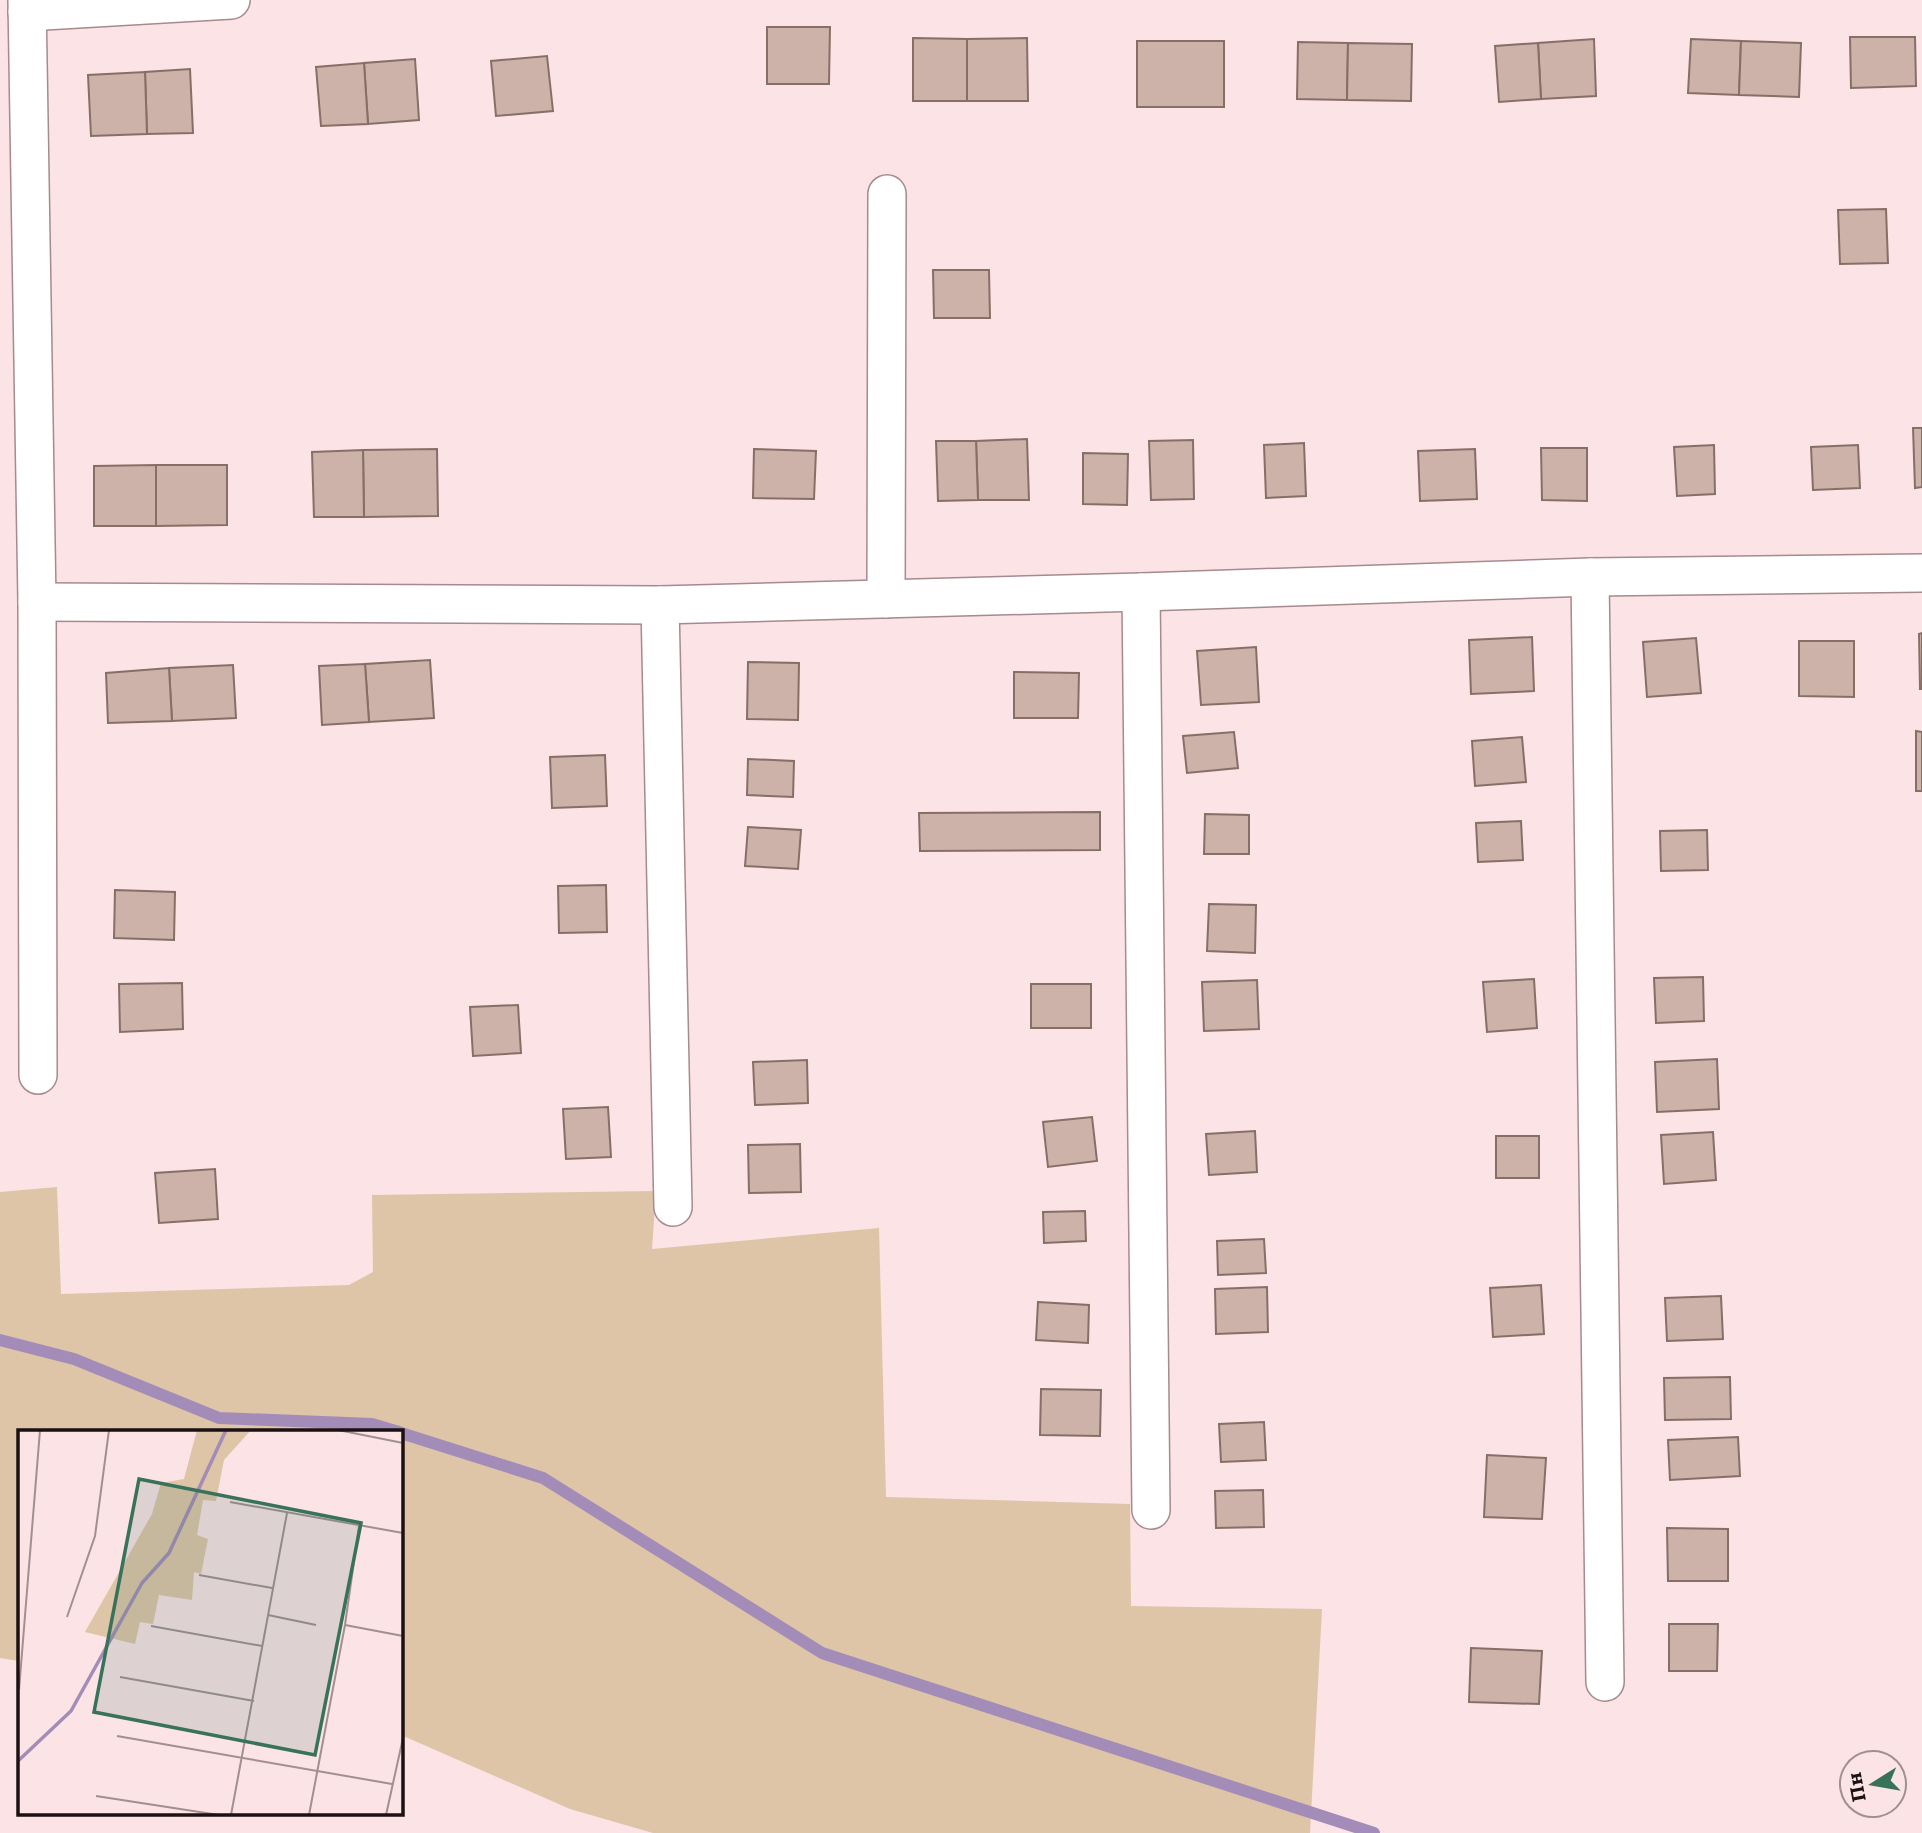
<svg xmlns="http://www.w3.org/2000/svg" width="1922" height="1833" font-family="Literata,serif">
<rect width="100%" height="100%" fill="#fbe3e6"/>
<polygon fill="#dec5a7" points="57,1187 61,1294 349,1285 373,1272 372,1195 656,1191 652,1249 879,1228 886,1497 1130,1504 1131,1606 1322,1609 1310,1833 653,1833 570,1809 401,1735 401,1432 19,1432 19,1661 0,1658 0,1192"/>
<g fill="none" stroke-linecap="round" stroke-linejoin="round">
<g stroke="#a38cb8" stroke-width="12">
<polyline points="0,1340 74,1359 219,1418 372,1424 399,1432"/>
<polyline points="401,1433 543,1478 822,1653 1374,1833"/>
</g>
</g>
<g fill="#ccb2a8" stroke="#886f66" stroke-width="2">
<polygon points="767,27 830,27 829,84 767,84"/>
<polygon points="1850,37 1915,37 1916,86 1851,88"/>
<polygon points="913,38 967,39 967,101 913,101"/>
<polygon points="1027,38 1028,101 967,101 967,39"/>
<polygon points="1594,39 1596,96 1541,99 1538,43"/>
<polygon points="1691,39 1741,41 1739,95 1688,93"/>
<rect x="1137" y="41" width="87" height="66"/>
<polygon points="1741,41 1801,43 1799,97 1739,95"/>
<polygon points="1298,42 1348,43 1347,100 1297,99"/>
<polygon points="1348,43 1412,44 1411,101 1347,100"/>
<polygon points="1538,43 1541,99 1499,102 1495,46"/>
<polygon points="547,56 553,111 496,116 491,61"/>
<polygon points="415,59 419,120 368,124 364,63"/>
<polygon points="364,63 368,124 321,126 316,67"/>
<polygon points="190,69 193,133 147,134 145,72"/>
<polygon points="145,72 147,134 91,136 88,75"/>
<polygon points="1886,209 1888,263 1840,264 1838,210"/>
<polygon points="933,270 989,270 990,318 934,318"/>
<polygon points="1913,428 1922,428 1922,487 1915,488"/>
<polygon points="1027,439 1029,500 978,500 976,441"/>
<polygon points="1193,440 1194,499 1151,500 1149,441"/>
<polygon points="936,441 976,441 978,500 938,501"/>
<polygon points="1304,443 1306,496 1266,498 1264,445"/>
<polygon points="1714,445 1715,494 1677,496 1674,447"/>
<polygon points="1858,445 1860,488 1813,490 1811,447"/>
<polygon points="1541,448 1587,448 1587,501 1542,500"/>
<polygon points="437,449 438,516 364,517 363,450"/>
<polygon points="754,449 816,451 814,499 753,498"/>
<polygon points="1475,449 1477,499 1420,501 1418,451"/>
<polygon points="363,450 364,517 314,517 312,452"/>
<polygon points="1083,453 1128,454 1127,505 1083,504"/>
<polygon points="156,465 156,526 94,526 94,466"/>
<polygon points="156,465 227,465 227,525 156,526"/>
<polygon points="1922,633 1922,689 1920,689 1919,634"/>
<polygon points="1532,637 1534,691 1471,694 1469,640"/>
<polygon points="1696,638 1701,693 1647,697 1643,642"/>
<polygon points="1799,641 1854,641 1854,697 1799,696"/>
<polygon points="1256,647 1259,702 1201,705 1197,651"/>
<polygon points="430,660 434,718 369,722 365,664"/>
<polygon points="748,662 799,663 798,720 747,719"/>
<polygon points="365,664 369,722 322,725 319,666"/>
<polygon points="233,665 236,718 172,721 169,668"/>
<polygon points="169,668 172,721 108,723 106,673"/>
<polygon points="1014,672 1079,673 1078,718 1014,718"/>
<polygon points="1916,731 1922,732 1922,791 1916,791"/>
<polygon points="1234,732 1238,768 1187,773 1183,736"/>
<polygon points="1522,737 1526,782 1475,786 1472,741"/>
<polygon points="605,755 607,806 552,808 550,757"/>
<polygon points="748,759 794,761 793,797 747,795"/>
<polygon points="1100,812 1100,850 920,851 919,813"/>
<polygon points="1205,814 1249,815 1249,854 1204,854"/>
<polygon points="1521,821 1523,860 1478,862 1476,823"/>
<polygon points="748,827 801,830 798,869 745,866"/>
<polygon points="1707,830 1708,870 1661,871 1660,831"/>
<polygon points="606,885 607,932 559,933 558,886"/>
<polygon points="115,890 175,892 174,940 114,938"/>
<polygon points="1209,904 1256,905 1255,953 1207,951"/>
<polygon points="1703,977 1704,1021 1656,1023 1654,978"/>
<polygon points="1534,979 1537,1028 1487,1032 1483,982"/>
<polygon points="1257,980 1259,1029 1204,1031 1202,982"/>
<polygon points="182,983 183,1029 120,1032 119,984"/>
<rect x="1031" y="984" width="60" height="44"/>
<polygon points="518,1005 521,1053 473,1056 470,1007"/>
<polygon points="1717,1059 1719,1109 1657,1112 1655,1062"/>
<polygon points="807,1060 808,1103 755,1105 753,1062"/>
<polygon points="608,1107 611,1157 566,1159 563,1109"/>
<polygon points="1092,1117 1097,1161 1048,1167 1043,1122"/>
<polygon points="1255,1131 1257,1172 1209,1175 1206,1134"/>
<polygon points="1713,1132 1716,1180 1664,1184 1661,1135"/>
<rect x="1496" y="1136" width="43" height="42"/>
<polygon points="800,1144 801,1192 749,1193 748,1145"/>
<polygon points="215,1169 218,1219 159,1223 155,1173"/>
<polygon points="1085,1211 1086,1241 1044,1243 1043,1212"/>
<polygon points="1264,1239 1266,1273 1218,1275 1217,1241"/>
<polygon points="1541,1285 1544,1334 1493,1337 1490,1288"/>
<polygon points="1267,1287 1268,1332 1216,1334 1215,1289"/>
<polygon points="1721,1296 1723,1339 1667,1341 1665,1298"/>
<polygon points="1038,1302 1089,1305 1088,1343 1036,1340"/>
<polygon points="1730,1377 1731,1419 1665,1420 1664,1378"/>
<polygon points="1041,1389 1101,1390 1100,1436 1040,1435"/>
<polygon points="1264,1422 1266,1460 1221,1462 1219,1424"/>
<polygon points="1738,1437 1740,1476 1670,1480 1668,1440"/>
<polygon points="1487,1455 1546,1458 1542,1519 1484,1517"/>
<polygon points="1263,1490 1264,1527 1216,1528 1215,1491"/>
<polygon points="1667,1528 1728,1529 1728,1581 1668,1581"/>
<polygon points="1669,1624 1718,1624 1717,1671 1669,1671"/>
<polygon points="1471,1648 1542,1651 1539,1704 1469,1702"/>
</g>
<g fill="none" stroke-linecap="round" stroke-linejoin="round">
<g stroke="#a68a8e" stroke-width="40">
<g id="street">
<polyline points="27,0 37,602 38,1075"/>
<polyline points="27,12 231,0"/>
<polyline points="1590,577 1605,1682"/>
<polyline points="1141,592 1151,1510"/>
<polyline points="886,599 887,194"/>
<polyline points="37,602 660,605 1141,592 1590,577 1922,573"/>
<polyline points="660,605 673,1207"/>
</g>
</g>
<use href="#street" stroke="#fff" stroke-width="37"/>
</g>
<g transform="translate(18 1430)">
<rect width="385" height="385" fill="#fbe3e6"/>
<path d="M179 0H233L206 30 198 71 185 70 179 105 190 109 183 144 176 142 174 170 141 165 135 194 122 192 117 214 67 202 134 84 143 53 166 49Z" fill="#dec5a7"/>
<path fill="none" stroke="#a38cb8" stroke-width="3.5" d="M0 331 53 281 124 153 151 123 208 0"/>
<path fill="none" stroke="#a18f92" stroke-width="2" d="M320 0 385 13M212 72 385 103M181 145 254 158M250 185 298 195M49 187 77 106 91 0M327 195 385 206M133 196 244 216M102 247 236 271M1 260 22 0M99 306 374 354M78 366 201 385M213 385 269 83M291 385 327 195 341 96M368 385 385 308"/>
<path fill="#39725b" fill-opacity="0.15" stroke="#39725b" stroke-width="3.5" d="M121 49 343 93 297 325 76 282Z"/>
<rect width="385" height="385" fill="none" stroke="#1b1113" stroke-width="3.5"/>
</g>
<g transform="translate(1873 1784) rotate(259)"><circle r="33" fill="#fbe3e6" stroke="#a18f92" stroke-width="2"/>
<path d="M0-5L12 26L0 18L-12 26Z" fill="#39725b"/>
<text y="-10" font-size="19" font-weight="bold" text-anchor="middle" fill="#1b1113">Пн</text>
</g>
</svg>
